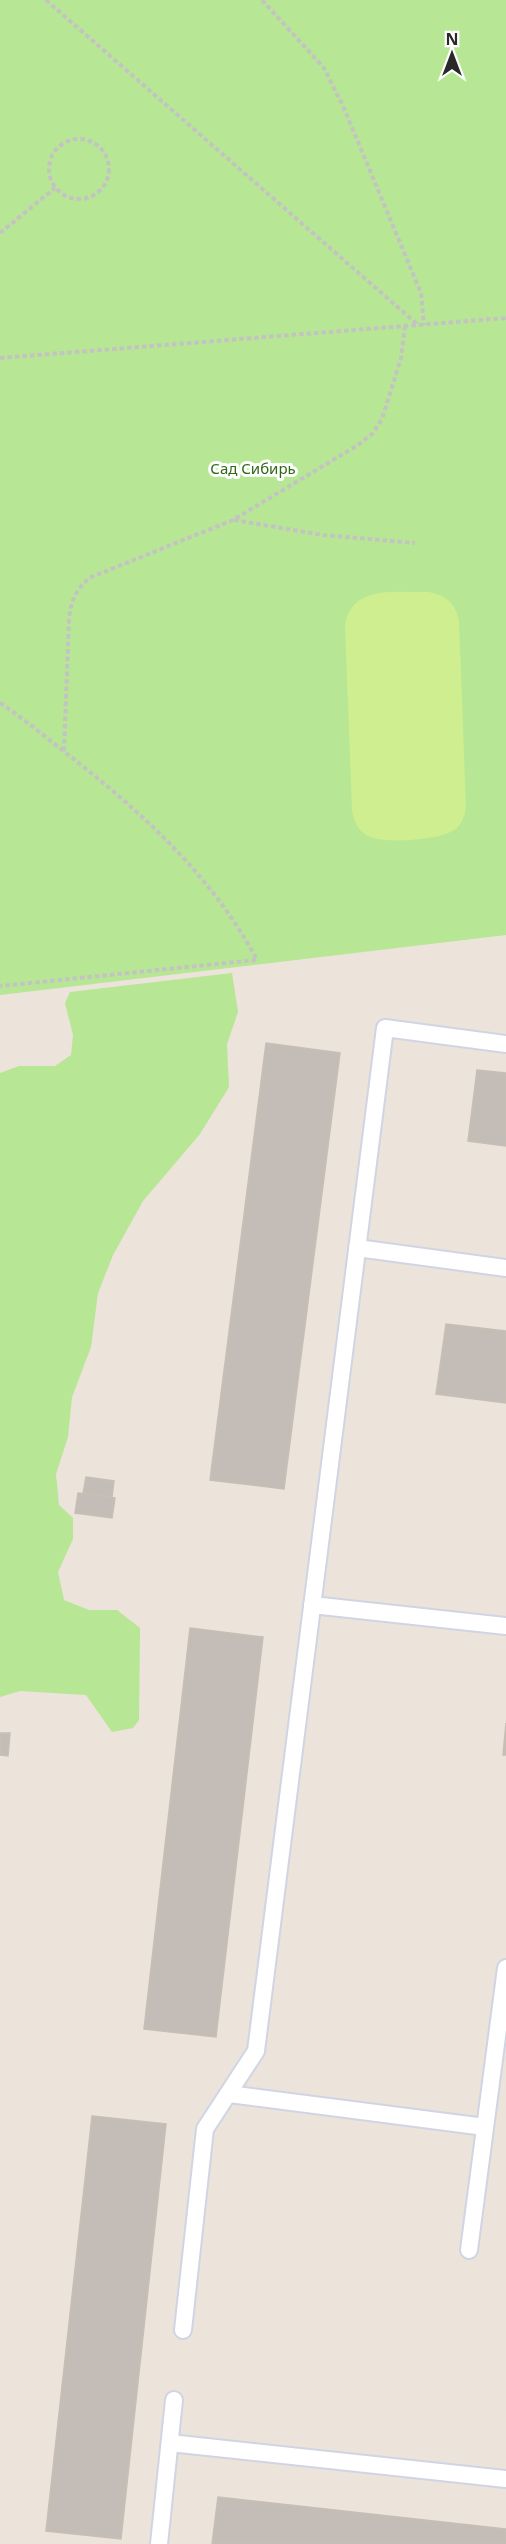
<svg xmlns="http://www.w3.org/2000/svg" width="506" height="2544" font-family="'Noto Sans',sans-serif">
<rect width="100%" height="100%" fill="#ece3da"/>
<g fill="#b7e694">
<polygon points="0,0 506,0 506,935 0,995"/>
<polygon points="232,973 238,1012 227,1044 229,1087 200,1134 143,1201 113,1255 98,1293 91,1347 72,1397 68,1437 56,1474 59,1505 73,1518 73,1539 58,1572 64,1600 89,1610 117,1610 140,1628 139,1720 133,1728 112,1732 86,1695 20,1691 0,1697 0,1073 19,1066 55,1066 71,1055 73,1035 65,1003 70,992"/>
</g>
<path fill="#ceee8f" d="M428 592C446 595 455 603 459 620L466 807C465 814 463 822 457 828 445 840 386 844 370 837 359 832 354 822 352 811L345 625C352 584 396 593 428 592Z"/>
<g fill="#c4bdb7" stroke="#c8bfb4" stroke-width="1.5">
<polygon points="266,1043 340,1053 284,1489 210,1480"/>
<polygon points="477,1070 506,1073 506,1146 468,1141"/>
<polygon points="446,1324 506,1331 506,1403 436,1394"/>
<polygon points="86,1477 114,1481 112,1497 83,1493"/>
<polygon points="78,1493 115,1498 112,1518 75,1513"/>
<polygon points="190,1628 263,1637 216,2037 144,2029"/>
<polygon points="506,1723 506,1755 503,1755"/>
<polygon points="0,1733 10,1733 8,1756 0,1755"/>
<polygon points="92,2116 166,2124 121,2539 46,2531"/>
<polygon points="218,2497 506,2529 506,2544 212,2544"/>
</g>
<g fill="none" stroke-linecap="round" stroke-linejoin="round">
<g stroke="#cfd5e3" stroke-width="20">
<g id="lane">
<polyline points="357,1248 506,1268"/>
<polyline points="312,1605 506,1626"/>
<polyline points="229,2094 485,2127"/>
<polyline points="469,2250 506,1968"/>
<polyline points="183,2330 205,2129 256,2051 385,1028 506,1044"/>
<polyline points="170,2443 506,2479"/>
<polyline points="159,2544 174,2400"/>
</g>
</g>
<g stroke="#c3c3c3" stroke-width="4" stroke-dasharray="4.5 3" stroke-linecap="butt">
<polyline points="46,0 417,324"/>
<polyline points="262,0 324,68 343,106 421,293 424,325"/>
<circle cx="79" cy="169" r="30"/>
<polyline points="0,233 55,188"/>
<polyline points="0,358 506,318"/>
<polyline points="234,520 323,535 415,543"/>
<path d="M0 703C23 718 44 736 66 753 140 811 212 875 257 960L0 986"/>
<path d="M64 751 69 620C71 601 75 591 89 578L233 520 358 445 373 433 382 419 401 358 405 326"/>
</g>
<use href="#lane" stroke="#fff" stroke-width="16"/>
</g>
<g text-anchor="middle" dominant-baseline="central" stroke-width="6" stroke-linejoin="round" paint-order="stroke">
<g font-size="15" fill="#2f6916" stroke="#fff">
<text x="253" y="468">Сад Сибирь</text>
</g>
</g>
<g transform="translate(452 54)" stroke="#ffffff" stroke-width="4.5" paint-order="stroke">
<path d="M0-4.5L10 22L0 15L-10 22Z" fill="#292929"/>
<text y="-9" font-size="16" font-weight="bold" text-anchor="middle" fill="#292929">N</text>
</g>
</svg>
